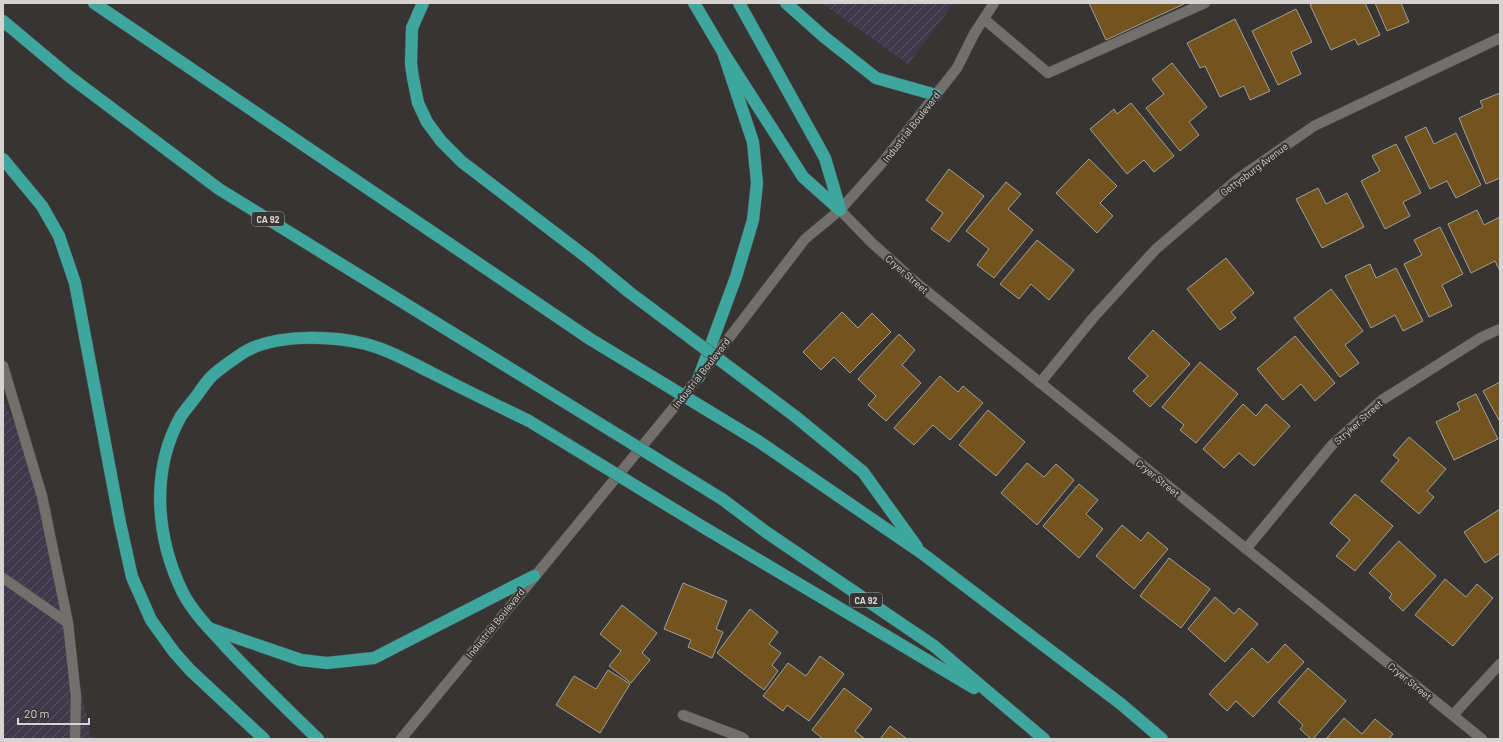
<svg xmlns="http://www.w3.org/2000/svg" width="1503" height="742" font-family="Barlow,sans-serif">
<defs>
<pattern id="industrial-furrows" width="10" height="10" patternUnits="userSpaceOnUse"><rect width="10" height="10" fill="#3f3a4b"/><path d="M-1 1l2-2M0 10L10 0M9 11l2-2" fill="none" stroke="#5a5664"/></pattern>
</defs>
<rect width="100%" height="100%" fill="#373533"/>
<g fill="url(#industrial-furrows)">
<polygon points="822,3 954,3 908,64"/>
<polygon points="3,400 36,470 91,739 3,739"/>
</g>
<g fill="#73531e" stroke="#a09f9c">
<polygon points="1089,3 1186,3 1106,40"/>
<polygon points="1314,3 1365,3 1380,35 1358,45 1355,39 1331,50 1310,5"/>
<polygon points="1375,3 1401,3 1409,22 1387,31"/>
<polygon points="1296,9 1312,42 1291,52 1301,74 1278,85 1252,31"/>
<polygon points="1235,19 1270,91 1250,100 1244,86 1220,97 1205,66 1200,68 1187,43"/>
<polygon points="1172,63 1207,107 1189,122 1199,135 1180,151 1146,108 1164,94 1152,79"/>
<polygon points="1500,93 1500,178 1486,184 1459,118 1483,107 1480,101"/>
<polygon points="1131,103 1174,156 1154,172 1144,160 1127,174 1090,129 1114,109 1117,114"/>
<polygon points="1426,127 1434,144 1456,133 1481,185 1456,198 1447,181 1430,189 1405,137"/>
<polygon points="1396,144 1421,193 1403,202 1410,216 1385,229 1361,181 1380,171 1372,156"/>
<polygon points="1089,159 1117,186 1100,203 1113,216 1097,233 1056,193"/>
<polygon points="949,169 984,196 949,242 931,229 943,213 926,200"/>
<polygon points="1006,182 1021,194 1008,209 1033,230 994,278 977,265 989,249 966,231"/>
<polygon points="1318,188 1326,204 1347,193 1364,227 1322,248 1296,199"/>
<polygon points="1477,210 1484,225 1500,217 1500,271 1495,261 1471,273 1448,224"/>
<polygon points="1440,227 1463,274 1442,285 1452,306 1429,317 1404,264 1422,255 1414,240"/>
<polygon points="1037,240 1074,270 1049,300 1031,284 1019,299 1000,284"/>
<polygon points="1226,258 1254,293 1231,312 1236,318 1220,330 1187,289"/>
<polygon points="1370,264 1376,278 1396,268 1423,321 1403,331 1395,315 1371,328 1345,276"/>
<polygon points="1331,289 1363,331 1345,345 1359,363 1340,377 1294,318"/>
<polygon points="842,312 858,328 872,313 891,332 850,373 834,357 821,370 803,352"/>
<polygon points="1153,330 1190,364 1150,407 1133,391 1148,376 1128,358"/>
<polygon points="899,334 915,350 902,365 921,383 886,421 868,405 876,396 858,379"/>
<polygon points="1295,336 1335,383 1315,401 1301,384 1283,400 1257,369"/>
<polygon points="1200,362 1238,394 1196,443 1180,430 1184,425 1162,407"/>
<polygon points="940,376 958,392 963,386 983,403 950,440 933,425 914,445 894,428"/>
<polygon points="1500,382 1500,422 1483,391"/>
<polygon points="1476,394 1498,439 1454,460 1436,422 1460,410 1457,403"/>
<polygon points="1243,404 1256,416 1266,404 1290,426 1254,466 1239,453 1224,468 1203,449"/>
<polygon points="988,410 1025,442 996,476 959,445"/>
<polygon points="1409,437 1446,469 1427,491 1434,497 1419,514 1381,481 1399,460 1393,455"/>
<polygon points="1027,463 1044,477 1056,464 1074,480 1037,525 1001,493"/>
<polygon points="1079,484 1098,500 1086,514 1103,529 1079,558 1043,526"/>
<polygon points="1355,494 1393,526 1355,571 1336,556 1350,540 1330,523"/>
<polygon points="1500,509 1500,553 1485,563 1464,532"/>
<polygon points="1122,525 1141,541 1148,532 1168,549 1134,589 1096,556"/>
<polygon points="1399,541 1436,576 1403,611 1389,598 1392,594 1369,573"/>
<polygon points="1169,558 1210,589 1181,628 1140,596"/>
<polygon points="1445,579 1466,597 1477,584 1493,598 1453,646 1415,615"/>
<polygon points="683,583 727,601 716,629 723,632 712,658 688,647 691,640 664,629"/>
<polygon points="1215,597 1234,614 1239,608 1258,624 1225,662 1188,629"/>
<polygon points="622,605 657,633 642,653 650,660 631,683 609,666 621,651 600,634"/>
<polygon points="750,609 778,632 769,644 781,653 772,665 778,671 764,690 717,653"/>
<polygon points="1285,644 1304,662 1253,717 1236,701 1227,711 1209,694 1252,648 1268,663"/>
<polygon points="820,656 844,674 809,721 787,705 783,711 763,696 788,663 806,676"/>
<polygon points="1308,668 1346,701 1313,739 1311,739 1300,729 1303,725 1278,702"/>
<polygon points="608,670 630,684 600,733 556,705 574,676 596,689"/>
<polygon points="844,688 872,709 855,731 865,739 823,739 812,730"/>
<polygon points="1344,718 1362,734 1375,719 1393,734 1389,739 1326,739"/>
<polygon points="890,726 907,739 880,739"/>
</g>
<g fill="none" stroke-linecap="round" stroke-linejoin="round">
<g stroke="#555452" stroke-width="11">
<g id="lane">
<polyline points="984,19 1048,73 1205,3"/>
<polyline points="3,366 42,496 68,623 76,697 75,739"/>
<polyline points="3,578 68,623"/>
</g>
</g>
<g stroke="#555452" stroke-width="11">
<g id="street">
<polyline points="840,210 872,243 919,285 1482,739"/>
<polyline points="1040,383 1093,318 1156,249 1239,178 1314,126 1500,38"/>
<polyline points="1246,549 1332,445 1382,400 1482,337 1500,329"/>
<polyline points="683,715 741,737 744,739"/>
<polyline points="1453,715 1500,664"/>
</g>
</g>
<g stroke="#555452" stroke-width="11">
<polyline id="secondary" points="401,739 699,377 805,239 840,210 882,163 957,68 974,34 994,3"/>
</g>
<g stroke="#555452" stroke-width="13">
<g id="highway">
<polyline points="94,3 590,339"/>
<polyline points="423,3 412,28 411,64 413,78 418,103 427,122 441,141 462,162 589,259 629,292"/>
<polyline points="694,3 723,52 803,177 840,210"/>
<polyline points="739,3 825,158 840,209"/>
<polyline points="786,3 823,36 876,78 936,95"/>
<polyline points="3,21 70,77 219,189 550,393"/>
<polyline points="3,159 42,206 59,236 75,283 120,523 132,577 151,620 174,652 190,670 264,739"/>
<polyline points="699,377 736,277 753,220 757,183 753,142 723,52"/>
<polyline points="796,417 863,472 917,547"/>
<polyline points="758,441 923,554 1121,704 1162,739"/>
<polyline points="722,499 766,532 934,646 1044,739"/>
<polyline points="703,527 974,688"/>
<polyline points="211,629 301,660 327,663 374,658 534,576"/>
<path d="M318 739C287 709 256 679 227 648 211 630 194 614 183 593 156 538 150 471 181 416 186 409 192 402 198 394 202 388 207 381 212 376 218 370 243 352 250 349 282 334 332 336 366 344 389 350 410 362 430 372 463 389 496 405 529 421"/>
</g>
</g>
<use href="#lane" stroke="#72706d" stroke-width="10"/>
<use href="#street" stroke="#72706d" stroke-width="10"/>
<use href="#secondary" stroke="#72706d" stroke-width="10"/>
<use href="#highway" stroke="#3da69f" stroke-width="12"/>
<g stroke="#555452" stroke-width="13" stroke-linecap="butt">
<g id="highway-bridge">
<polyline points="629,292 796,417"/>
<polyline points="590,339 758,441"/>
<polyline points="550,393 722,499"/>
<polyline points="529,421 703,527"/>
</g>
</g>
<use href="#highway-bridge" stroke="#3da69f" stroke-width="12"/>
</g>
<g text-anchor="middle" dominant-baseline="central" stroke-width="4" stroke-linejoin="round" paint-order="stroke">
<g fill="#373533" stroke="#a6a4a3" stroke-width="1">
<rect x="252" y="212" width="32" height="14" rx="3"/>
<rect x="850" y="593" width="32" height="14" rx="3"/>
</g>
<g font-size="9" font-weight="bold" fill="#d5d4d3">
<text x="268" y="219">CA 92</text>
<text x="866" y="600">CA 92</text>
</g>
<g font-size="10" fill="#d5d4d3" stroke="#373533">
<text transform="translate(911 127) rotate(-52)">Industrial Boulevard</text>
<text transform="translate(1254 169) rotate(-37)">Gettysburg Avenue</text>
<text transform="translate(907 274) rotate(41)">Cryer Street</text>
<text transform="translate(701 373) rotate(-52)">Industrial Boulevard</text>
<text transform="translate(1358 422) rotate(-42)">Stryker Street</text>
<text transform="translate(1158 478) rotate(39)">Cryer Street</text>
<text transform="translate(495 623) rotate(-51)">Industrial Boulevard</text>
<text transform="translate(1410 681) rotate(39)">Cryer Street</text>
</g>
</g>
<rect width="1503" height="742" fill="none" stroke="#d5d4d3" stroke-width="8"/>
<path d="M18 718v6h71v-6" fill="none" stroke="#d5d4d3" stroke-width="2"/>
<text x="24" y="718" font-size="12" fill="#d5d4d3" stroke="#373533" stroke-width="3" paint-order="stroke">20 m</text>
</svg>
